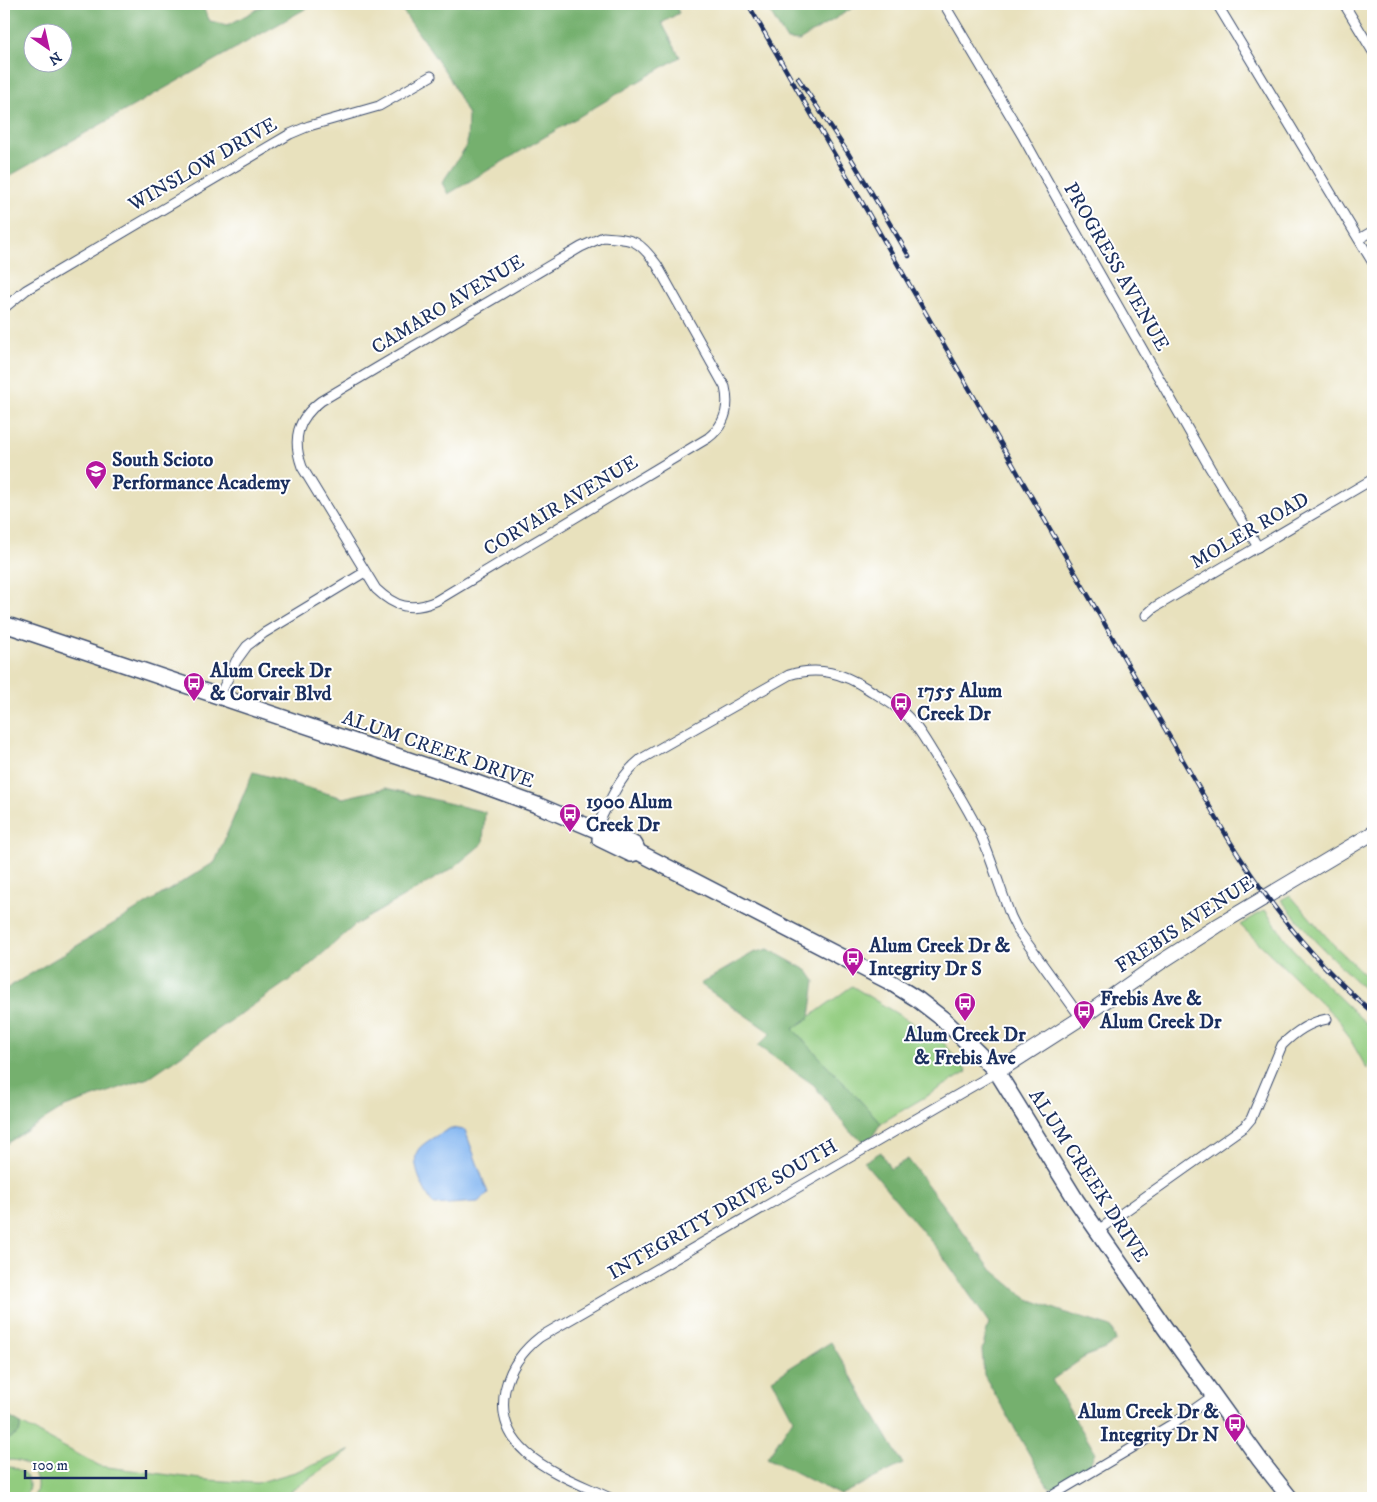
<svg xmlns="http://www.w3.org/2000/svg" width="1377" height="1502" font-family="'IM FELL DW Pica',serif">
<rect width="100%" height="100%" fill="#fff"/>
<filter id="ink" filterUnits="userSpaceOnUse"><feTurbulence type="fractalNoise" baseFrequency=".02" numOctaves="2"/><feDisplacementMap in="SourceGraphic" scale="10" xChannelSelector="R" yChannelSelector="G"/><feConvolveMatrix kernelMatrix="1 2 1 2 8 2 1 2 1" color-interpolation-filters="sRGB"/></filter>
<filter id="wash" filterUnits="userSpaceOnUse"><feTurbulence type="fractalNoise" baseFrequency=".0096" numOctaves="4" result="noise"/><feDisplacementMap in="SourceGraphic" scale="20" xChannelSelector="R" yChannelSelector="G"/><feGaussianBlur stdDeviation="1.12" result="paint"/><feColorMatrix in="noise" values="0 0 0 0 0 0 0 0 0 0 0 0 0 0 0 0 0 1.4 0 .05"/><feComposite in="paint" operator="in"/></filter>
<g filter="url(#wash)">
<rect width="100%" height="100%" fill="#e8e1bd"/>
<g fill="#92cc7f" stroke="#567e6e">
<polygon points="1290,895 1333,944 1373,983 1373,985 1368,987 1367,992 1317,943 1281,900"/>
<polygon points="1265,910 1291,947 1326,985 1373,1030 1373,1059 1367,1069 1339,1020 1240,925"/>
<polygon points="852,986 943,1042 967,1072 881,1123 793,1029"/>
<path d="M21 1424 100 1466 208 1480 257 1483 295 1472 351 1450 281 1498H33C46 1478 26 1455 4 1461V1442L19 1433Z"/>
<path d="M10 1467C27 1470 35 1484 24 1498H4V1469Z"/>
</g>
<g fill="#75b06e" stroke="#487066" fill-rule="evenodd">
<path d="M4 4H201L210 21 228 25 267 4H314L4 179ZM62 32V62H32V32Z"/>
<polygon points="398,4 675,4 679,13 662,23 680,57 448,194 442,183 467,145 468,115 449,77"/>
<polygon points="765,4 859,4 799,41 787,40"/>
<polygon points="253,772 343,798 386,788 485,812 483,843 453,868 355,925 304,970 148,1078 65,1107 4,1145 4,990 215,862"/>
<polygon points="768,949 808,971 815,981 810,1017 793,1029 881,1123 872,1137 864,1141 850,1132 814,1085 758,1046 771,1033 700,984 753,953"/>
<polygon points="881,1152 890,1169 908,1159 990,1268 1026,1298 1066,1313 1111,1327 1116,1341 1105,1349 1086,1356 1052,1380 1095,1452 1089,1467 1054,1490 1047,1485 984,1375 982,1350 989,1323 940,1252 864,1162"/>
<polygon points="831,1342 903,1464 840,1495 767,1458 793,1419 772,1379"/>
<polygon points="4,1414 21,1424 19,1433 4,1442"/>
</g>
<path fill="#85b7f1" stroke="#5073a8" d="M451 1128 465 1130 488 1193 478 1202 434 1205C426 1194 409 1164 418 1150 423 1142 442 1133 451 1128Z"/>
</g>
<g filter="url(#ink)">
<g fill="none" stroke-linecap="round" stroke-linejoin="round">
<g stroke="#3a4a6c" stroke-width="11">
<g id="minor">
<polyline points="944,4 1023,137 1069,220 1210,468 1258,547"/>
<polyline points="1217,4 1373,263"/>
<polyline points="1344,4 1373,52"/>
<path d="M603 237C634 239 639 240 657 265L725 387C730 408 725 425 708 438L436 601C411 612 395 607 376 589L302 467C292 439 297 419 321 401L581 247Z"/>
<polyline points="1359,239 1373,231"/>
<polyline points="4,308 26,290 290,134 309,126 379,106 431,76"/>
<polyline points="1146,615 1155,607 1373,479"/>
<polyline points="219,697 236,661 247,646 264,633 365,572"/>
<path d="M595 830C609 804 618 777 641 759L789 675C819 666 843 673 868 689 881 697 895 705 906 715 919 727 927 744 937 759 953 785 970 811 982 838 993 864 1001 891 1011 917L1017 929 1081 1018"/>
<path d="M1097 1231 1245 1126 1251 1119 1282 1045C1294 1033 1310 1022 1327 1019"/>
<path d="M610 1498C564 1476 492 1455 505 1390 510 1367 522 1351 540 1337L997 1072"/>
<polyline points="1048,1498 1179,1420 1213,1396"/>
</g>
</g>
<g stroke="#3a4a6c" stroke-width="16">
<polyline id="secondary" points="997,1072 1081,1018 1161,962 1217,926 1373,833"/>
</g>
<g stroke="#3a4a6c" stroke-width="18">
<g id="primary">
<polyline points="4,624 474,782 537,805 601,832 606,830 635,845 638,852 888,981 917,999 943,1019 978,1053 997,1072 1076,1200 1165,1328 1260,1460 1290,1498"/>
<polyline points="601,832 600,839 631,854 638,852"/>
</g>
</g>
<use href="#minor" stroke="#fff" stroke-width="9"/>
<use href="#secondary" stroke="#fff" stroke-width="14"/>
<use href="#primary" stroke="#fff" stroke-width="15"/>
<g stroke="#1b2f5e" stroke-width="4.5">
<g id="rail">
<path d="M748 4 1226 835C1266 901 1315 963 1373 1013"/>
<polyline points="798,78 848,153 909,256"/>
</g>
</g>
<use href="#rail" stroke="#fff" stroke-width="2.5" stroke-dasharray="8" stroke-linecap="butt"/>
</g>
</g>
<defs>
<g id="school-pin" transform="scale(1.125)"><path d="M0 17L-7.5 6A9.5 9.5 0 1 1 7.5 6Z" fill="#b5179e" stroke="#fff"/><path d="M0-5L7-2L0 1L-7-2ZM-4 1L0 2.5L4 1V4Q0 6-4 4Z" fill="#fff"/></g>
<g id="bus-pin" transform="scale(1.125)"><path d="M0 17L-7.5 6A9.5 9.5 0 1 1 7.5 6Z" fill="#b5179e" stroke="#fff"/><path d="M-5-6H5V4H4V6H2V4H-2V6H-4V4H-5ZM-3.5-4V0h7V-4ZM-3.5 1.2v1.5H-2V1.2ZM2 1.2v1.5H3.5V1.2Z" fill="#fff"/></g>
</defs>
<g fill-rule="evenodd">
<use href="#school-pin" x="96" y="471"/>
<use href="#bus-pin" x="194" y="683"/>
<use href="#bus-pin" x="901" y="703"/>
<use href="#bus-pin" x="570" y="814"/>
<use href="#bus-pin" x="853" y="958"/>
<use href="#bus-pin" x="965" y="1003"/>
<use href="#bus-pin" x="1084" y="1011"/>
<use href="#bus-pin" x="1235" y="1424"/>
</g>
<g text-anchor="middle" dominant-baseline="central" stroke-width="4" stroke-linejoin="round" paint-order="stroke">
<g font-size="20" fill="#1b2f5e" stroke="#fff">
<text transform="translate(203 165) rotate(-30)">WINSLOW DRIVE</text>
<text transform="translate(1116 267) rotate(60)">PROGRESS AVENUE</text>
<text transform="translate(448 305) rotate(-31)">CAMARO AVENUE</text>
<text transform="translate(561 506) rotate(-31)">CORVAIR AVENUE</text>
<text transform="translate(1250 531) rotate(-30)">MOLER ROAD</text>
<text transform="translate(438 750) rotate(19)">ALUM CREEK DRIVE</text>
<text transform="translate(1185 925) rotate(-33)">FREBIS AVENUE</text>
<text transform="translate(1088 1176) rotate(57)">ALUM CREEK DRIVE</text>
<text transform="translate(723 1210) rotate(-30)">INTEGRITY DRIVE SOUTH</text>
</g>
<g font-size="20" font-weight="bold" fill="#1b2f5e" stroke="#fff" text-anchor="start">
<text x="112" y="460">South Scioto<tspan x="112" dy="23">Performance Academy</tspan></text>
<text x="210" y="671">Alum Creek Dr<tspan x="210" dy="23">&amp; Corvair Blvd</tspan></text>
<text x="917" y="691">1755 Alum<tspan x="917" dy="23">Creek Dr</tspan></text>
<text x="586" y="802">1900 Alum<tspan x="586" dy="23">Creek Dr</tspan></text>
<text x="869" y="946">Alum Creek Dr &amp;<tspan x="869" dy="23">Integrity Dr S</tspan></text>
<text x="1100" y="999">Frebis Ave &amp;<tspan x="1100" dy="23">Alum Creek Dr</tspan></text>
<text x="965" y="1035" text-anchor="middle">Alum Creek Dr<tspan x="965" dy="23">&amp; Frebis Ave</tspan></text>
<text x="1219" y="1412" text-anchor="end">Alum Creek Dr &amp;<tspan x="1219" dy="23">Integrity Dr N</tspan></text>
</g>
</g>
<rect width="1377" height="1502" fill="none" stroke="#fff" stroke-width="20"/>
<g transform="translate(48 48) rotate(146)"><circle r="24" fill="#ffffff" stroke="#a4acbf"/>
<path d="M0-4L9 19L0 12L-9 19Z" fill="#b5179e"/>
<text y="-8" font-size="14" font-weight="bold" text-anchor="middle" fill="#1b2f5e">N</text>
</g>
<path d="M25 1470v8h121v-8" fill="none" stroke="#1b2f5e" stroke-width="2.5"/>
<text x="32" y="1470" font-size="15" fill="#1b2f5e" stroke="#ffffff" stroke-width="4" paint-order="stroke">100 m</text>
</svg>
